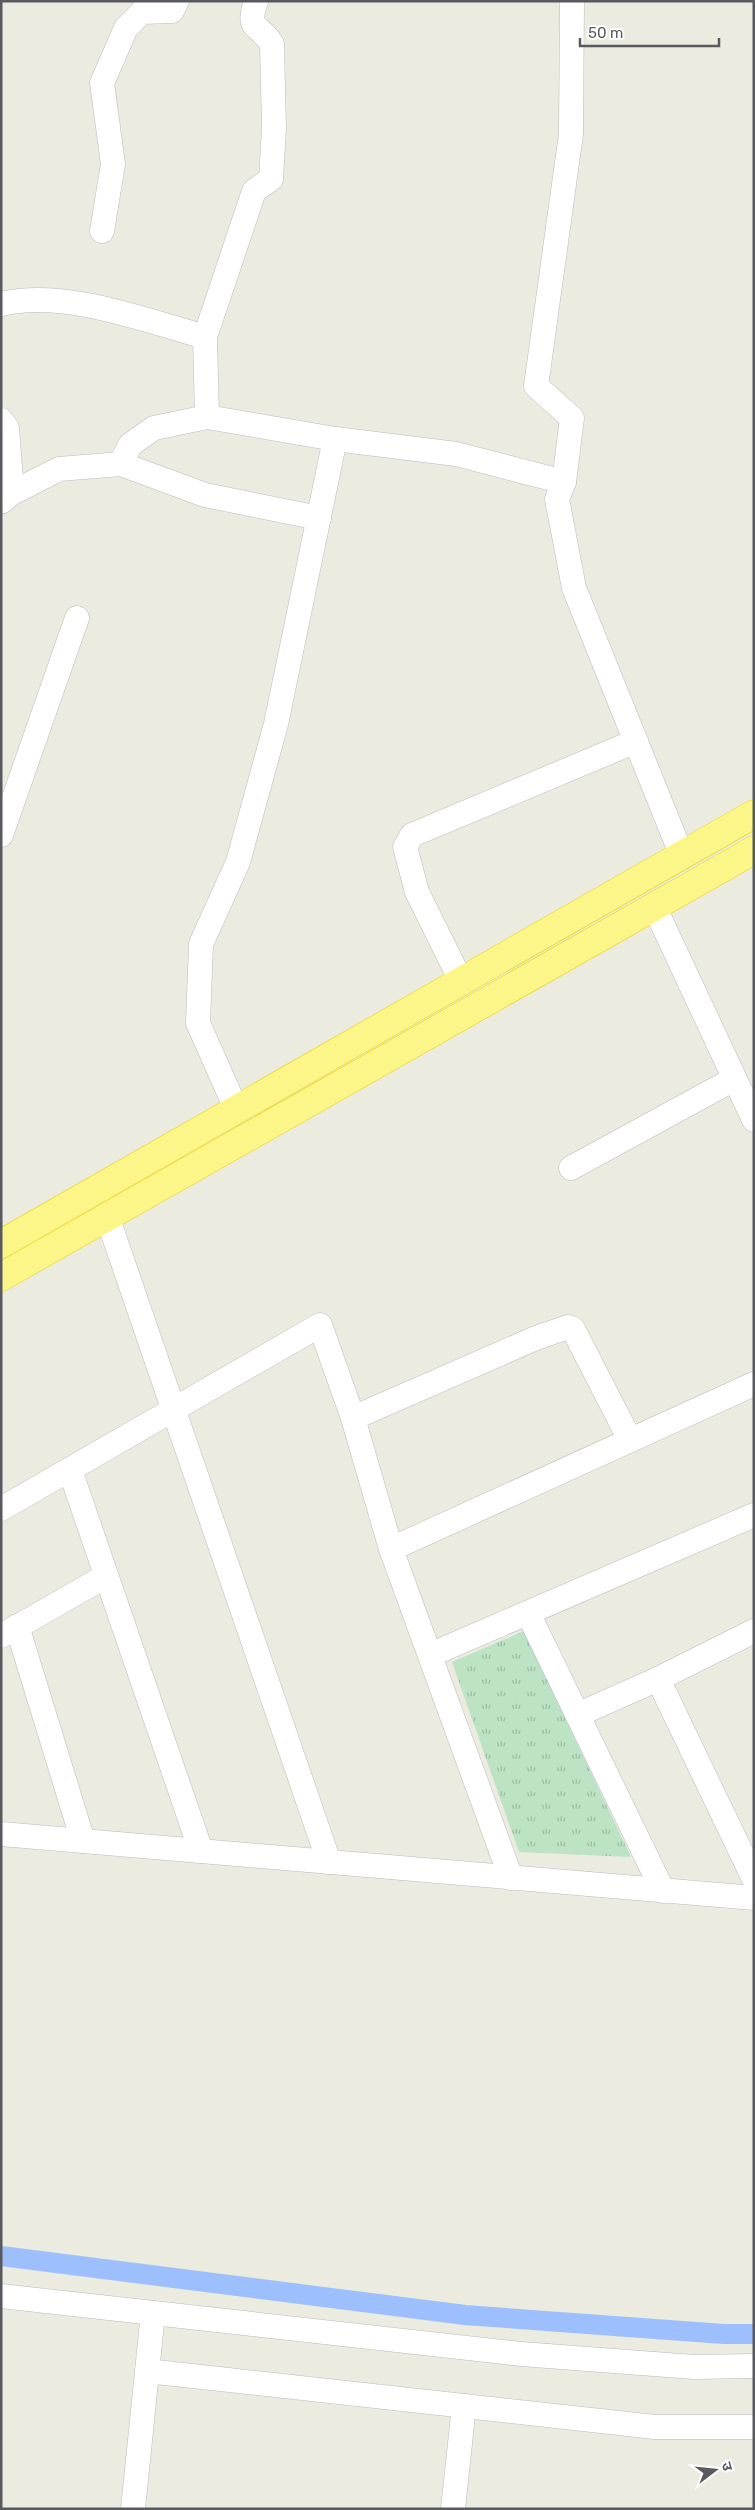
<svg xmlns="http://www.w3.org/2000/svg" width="755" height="2510" font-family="Rubik,'Noto Sans Devanagari',sans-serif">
<defs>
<pattern id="grass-tufts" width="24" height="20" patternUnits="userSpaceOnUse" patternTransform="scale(1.25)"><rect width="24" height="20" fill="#bbe3c4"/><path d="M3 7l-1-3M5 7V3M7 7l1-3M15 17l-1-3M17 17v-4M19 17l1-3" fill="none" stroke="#9bbba3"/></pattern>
</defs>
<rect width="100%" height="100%" fill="#ebebdf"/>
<polygon fill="url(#grass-tufts)" points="524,1631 631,1857 519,1852 452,1662"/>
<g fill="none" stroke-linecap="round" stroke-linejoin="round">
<polyline stroke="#9dbffd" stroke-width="20" points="1,2256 465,2315 724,2334 754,2334"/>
<g stroke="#babbc1" stroke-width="25">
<g id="minor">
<polyline points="572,1 571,134 536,386 572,418 564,482 557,499 574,588 682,856"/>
<polyline points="102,231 113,164 102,83 126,28 142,12 172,11 177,1"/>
<path d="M1 304C63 289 145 320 205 337"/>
<path d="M207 417 205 337 254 191 271 179 274 129 272 44C258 22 246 32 256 1"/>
<polyline points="1,420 7,428 12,493"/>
<polyline points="121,464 130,445 154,428 207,417 335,439 456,454 564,482"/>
<polyline points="1,502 12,493 59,469 121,464 205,495 319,518"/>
<polyline points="1,835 77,618"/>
<polyline points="654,906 754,1120"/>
<polyline points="462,983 417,892 405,847 412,835 636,741"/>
<polyline points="237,1111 198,1023 201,944 238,862 276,724 335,439"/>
<polyline points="571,1168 734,1079"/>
<polyline points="107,1216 329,1862"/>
<polyline points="353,1418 536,1338 568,1327 573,1329 630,1440"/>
<polyline points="70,1470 201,1851"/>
<polyline points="1,1509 320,1325 353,1418 391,1549 511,1878"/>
<polyline points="391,1549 754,1384"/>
<polyline points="528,1613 663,1891"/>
<polyline points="17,1626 83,1841"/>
<polyline points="1,1636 106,1576"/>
<polyline points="430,1655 754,1515"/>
<polyline points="658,1679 754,1879"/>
<polyline points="577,1715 658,1679 754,1631"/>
<polyline points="1,1834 754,1898"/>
<polyline points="1,2296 521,2354 694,2367 754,2366"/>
<polyline points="147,2371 655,2427 754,2427"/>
<polyline points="133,2509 153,2313"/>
<polyline points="453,2509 464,2406"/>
</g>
</g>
<g stroke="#e7d004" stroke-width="29">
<g id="highway">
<polyline points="1,1244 754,814"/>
<polyline points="1,1277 754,850"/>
</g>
</g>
<use href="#minor" stroke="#fff" stroke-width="24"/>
<use href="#highway" stroke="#fbf687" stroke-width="28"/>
</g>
<rect width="755" height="2510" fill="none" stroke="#585a60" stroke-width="5"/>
<g transform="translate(715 2470) rotate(74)" stroke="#ffffff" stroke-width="4" paint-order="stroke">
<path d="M0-4L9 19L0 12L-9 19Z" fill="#585a60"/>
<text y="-8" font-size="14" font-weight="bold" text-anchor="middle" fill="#585a60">उ</text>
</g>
<path d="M580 38v8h139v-8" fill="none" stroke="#585a60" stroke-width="2.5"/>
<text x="588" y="38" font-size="15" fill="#585a60" stroke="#ffffff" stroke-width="4" paint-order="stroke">50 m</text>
</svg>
